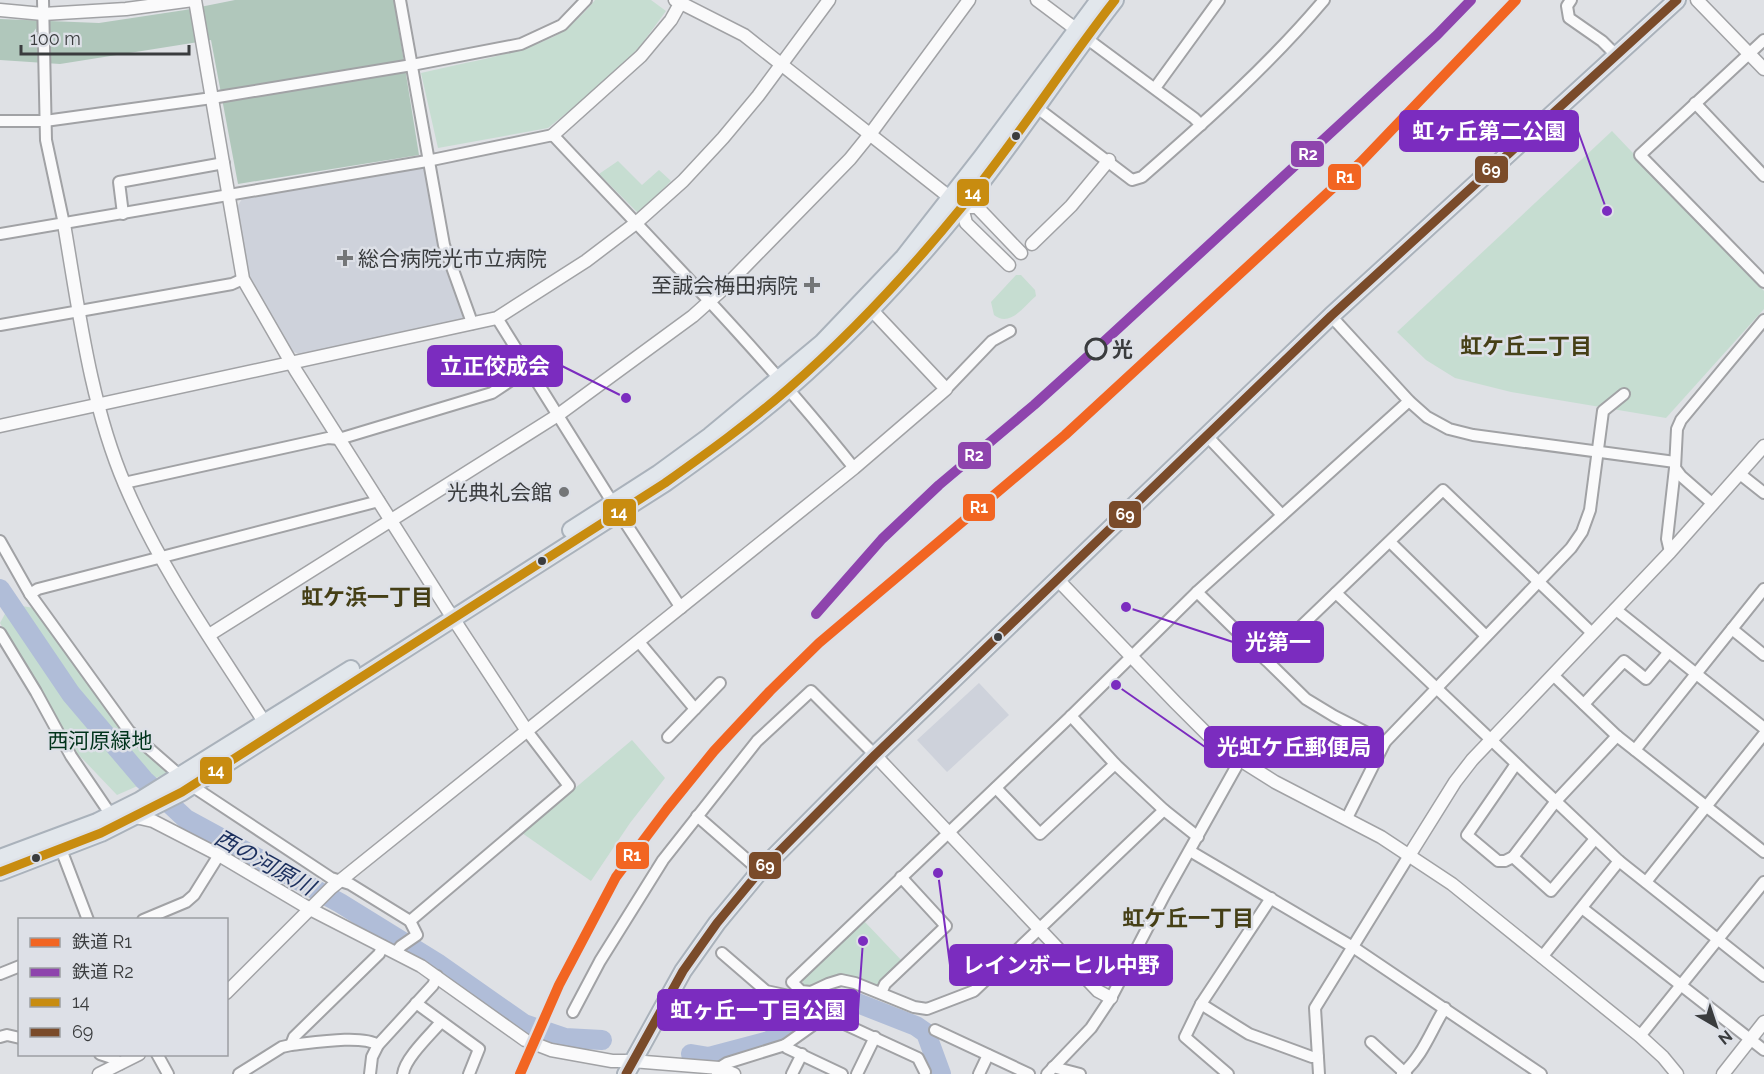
<svg xmlns="http://www.w3.org/2000/svg" width="1764" height="1074" font-family="Raleway,'Noto Sans JP',sans-serif">
<rect width="100%" height="100%" fill="#dfe1e5"/>
<g fill="#ced2db">
<polygon points="424,166 438,240 464,320 302,355 291,351 249,277 237,207 242,199"/>
<polygon points="979,683 1009,715 947,772 917,740"/>
</g>
<g fill="#c6ddd1">
<path d="M595 0H651L666 11 641 45 615 74 548 128 438 148 421 73C465 62 512 56 553 37 566 31 586 12 595 0Z"/>
<polygon points="1612,131 1764,291 1764,309 1666,418 1511,392 1455,378 1426,360 1397,332"/>
<polygon points="618,161 642,185 659,170 671,181 639,214 599,174"/>
<path d="M1016 275H1021L1035 290 1036 296C1024 306 1010 328 994 315L991 302Z"/>
<polygon points="16,605 34,608 126,733 167,773 117,795 77,753 0,623 6,612"/>
<polygon points="632,740 665,778 630,823 591,881 522,833"/>
<polygon points="864,921 903,962 878,987 852,978 807,989 803,985 803,978"/>
</g>
<polygon fill="#b0c7bb" points="235,0 394,0 419,155 238,184 211,40 60,64 0,60 0,19 99,23 185,10"/>
<g fill="none" stroke-linecap="round" stroke-linejoin="round">
<g stroke="#b0bdd8" stroke-width="20">
<polyline points="0,589 71,694 144,780 186,819 340,903 437,963 524,1024 565,1038 602,1040"/>
<polyline points="691,1054 709,1057 769,1041 828,1003 840,1000 855,1002 916,1026 926,1033 941,1074"/>
</g>
<g stroke="#a1a2a5" stroke-width="14">
<g id="minor">
<polyline points="43,0 46,140 64,224"/>
<polyline points="400,0 444,245 470,317 471,324"/>
<polyline points="1571,0 1567,6 1569,18 1602,41 1616,55"/>
<polyline points="1082,35 1194,118 1201,125"/>
<polyline points="1764,40 1640,155 1764,282"/>
<polyline points="1155,88 1219,0"/>
<polyline points="1695,103 1764,176"/>
<path d="M1032 104 1132 180 1142 177C1206 121 1269 65 1324 0"/>
<polyline points="0,121 45,121 212,98 412,65 521,44 562,25 586,0"/>
<polyline points="123,214 119,182 224,163"/>
<path d="M0 234 427 161 553 135C655 244 761 351 854 468"/>
<polyline points="1331,316 1409,401 1427,417 1449,429 1473,435 1675,462"/>
<polyline points="497,318 619,513 681,608"/>
<polyline points="0,325 232,284 243,279"/>
<polyline points="946,389 992,341 1010,331"/>
<polyline points="1207,436 1282,515"/>
<polyline points="1740,474 1764,493"/>
<polyline points="124,483 328,438 339,439 492,393 528,369"/>
<polyline points="1713,504 1681,476 1675,468 1677,429 1681,420 1764,320"/>
<polyline points="0,541 30,594 129,731 192,786 331,878 350,884 410,921 417,935 401,946 396,952"/>
<polyline points="1390,542 1486,636"/>
<polyline points="1670,552 1667,539 1675,468"/>
<polyline points="1197,592 1306,699 1334,716 1385,742"/>
<polyline points="1336,593 1619,861 1764,976"/>
<polyline points="30,594 38,589 379,501"/>
<polyline points="1615,609 1764,728"/>
<polyline points="1732,629 1764,655"/>
<polyline points="0,633 36,692 71,756 111,815"/>
<polyline points="639,642 695,709"/>
<polyline points="1266,660 1443,490 1592,633"/>
<polyline points="1553,675 1617,736 1764,852"/>
<polyline points="1584,704 1624,661 1646,679 1668,653"/>
<polyline points="1071,716 1115,764 1164,810 1198,837"/>
<polyline points="668,737 720,683"/>
<polyline points="1635,750 1764,589"/>
<polyline points="1516,764 1467,835 1498,861 1505,861 1513,857 1556,801 1617,736"/>
<polyline points="996,788 1040,834 1115,764"/>
<polyline points="1164,810 974,991 927,1009 914,1007 855,983 841,980 828,984 811,992 801,991 792,982 1071,716 1197,592 1409,401"/>
<polyline points="697,816 760,871"/>
<polyline points="1347,818 1385,742 1571,548 1582,532 1590,510 1603,411 1624,394"/>
<polyline points="59,844 88,920"/>
<polyline points="1190,851 1353,947 1541,1074"/>
<polyline points="1513,857 1551,891 1595,839"/>
<polyline points="1646,882 1764,734"/>
<polyline points="1582,908 1764,1050"/>
<polyline points="143,920 186,902 194,895 219,855"/>
<polyline points="410,921 569,786 527,731"/>
<polyline points="722,953 766,991 789,996"/>
<polyline points="1542,957 1619,861"/>
<polyline points="0,974 20,966"/>
<polyline points="881,993 885,984 946,926 901,877"/>
<polyline points="416,1003 479,1049 469,1074"/>
<polyline points="1201,1004 1249,1034 1312,1057 1318,1057"/>
<polyline points="573,1012 600,961 663,860 757,741 811,691 875,755"/>
<polyline points="935,1030 1029,1074"/>
<polyline points="1640,1036 1764,882"/>
<polyline points="0,1037 7,1035 20,1038"/>
<polyline points="1371,1042 1406,1074"/>
<polyline points="291,1045 294,1037 379,954 383,946"/>
<polyline points="785,1045 787,1048 842,1074"/>
<polyline points="100,1054 115,1059 120,1064"/>
<polyline points="157,1054 168,1074"/>
<polyline points="1053,1067 1080,1074"/>
<path d="M239 1074 282 1047 291 1045C311 1043 362 1034 378 1045"/>
<polyline points="370,1074 372,1057 378,1045 433,985 437,976"/>
<path d="M403 1074C405 1058 431 1034 441 1022"/>
<polyline points="717,1074 719,1068 727,1063 785,1045 820,1020 829,1017 918,1058 925,1072"/>
<polyline points="792,1074 802,1054"/>
<polyline points="857,1074 875,1037"/>
<polyline points="979,1074 988,1055"/>
<polyline points="1047,1074 1091,1028 1111,998 1165,894 1240,760"/>
<polyline points="1228,1074 1185,1037 1201,1004 1271,898"/>
<polyline points="1319,1074 1315,1008 1410,854"/>
<path d="M1402 1074C1423 1056 1431 1030 1445 1008"/>
</g>
</g>
<g stroke="#a1a2a5" stroke-width="15">
<g id="tertiary">
<polyline points="195,0 243,279 296,371 447,609 527,731"/>
<polyline points="675,0 744,35 962,207 966,223 1009,265"/>
<polyline points="1037,0 1077,30"/>
<polyline points="1697,0 1764,69"/>
<polyline points="0,10 43,14 126,9 193,0"/>
<polyline points="553,135 641,56 671,20 682,0"/>
<polyline points="962,207 977,207 1021,253"/>
<path d="M64 224C79 311 90 403 125 485 162 572 218 649 268 728"/>
<polyline points="1032,244 1071,206 1109,160"/>
<polyline points="0,426 497,318 586,261 636,223 683,181 723,138 758,96 829,0"/>
<polyline points="1059,581 1175,702 1208,735 1240,760 1275,782 1381,837 1452,884 1640,1036 1663,1057 1677,1074"/>
<polyline points="209,635 558,415 693,316 722,290 850,159 871,133 969,0"/>
<polyline points="875,755 1098,991 1111,998"/>
<polyline points="131,816 153,821 219,855 310,909 421,966 525,1040 551,1050 612,1061 632,1061 719,1068 734,1074"/>
<polyline points="1410,854 1455,782 1472,760 1670,552 1764,446"/>
<polyline points="226,993 331,888 854,468 946,389 867,305"/>
<polyline points="99,1074 139,1054"/>
<polyline points="1723,1074 1764,1022"/>
</g>
</g>
<g stroke="#aab2bb" stroke-width="20">
<polyline id="primary" points="626,1074 683,971 717,923 760,871 875,755 1331,316 1677,0"/>
</g>
<g stroke="#aab2bb" stroke-width="20">
<g id="trunk">
<polyline points="571,530 658,474 710,436 822,343 904,257 982,157 1099,0"/>
<polyline points="0,858 97,822 139,801 351,669"/>
<path d="M0 872 101 833 182 792 665 483C707 453 749 423 788 389 851 334 908 273 961 208 1015 142 1062 68 1115 0"/>
</g>
</g>
<use href="#minor" stroke="#fafafb" stroke-width="10"/>
<use href="#tertiary" stroke="#fafafb" stroke-width="12"/>
<use href="#primary" stroke="#e8ecf0" stroke-width="16"/>
<use href="#trunk" stroke="#e2e7ec" stroke-width="16"/>
<g stroke="#dde0e7" stroke-width="14">
<path id="bus-1" d="M0 872 101 833 182 792 665 483C707 453 749 423 788 389 851 334 908 273 961 208 1015 142 1062 68 1115 0"/>
</g>
<g stroke="#dde0e7" stroke-width="14">
<polyline id="bus-2" points="626,1074 683,971 717,923 760,871 875,755 1331,316 1677,0"/>
</g>
<use href="#bus-1" stroke="#c88c10" stroke-width="9"/>
<use href="#bus-2" stroke="#7a4b2a" stroke-width="9"/>
<g stroke="#dde0e7" stroke-width="15">
<polyline id="rail-1" points="520,1074 559,985 616,877 667,809 714,751 770,691 819,643 1065,435 1361,162 1516,0"/>
</g>
<g stroke="#dde0e7" stroke-width="15">
<polyline id="rail-2" points="816,614 882,539 939,485 1034,405 1097,348 1437,35 1471,0"/>
</g>
<use href="#rail-1" stroke="#f26522" stroke-width="10"/>
<use href="#rail-2" stroke="#8e44ad" stroke-width="10"/>
</g>
<g fill="#3a3c3e" stroke="#dde0e7" stroke-width="2">
<circle cx="1016" cy="136" r="5"/>
<circle cx="542" cy="561" r="5"/>
<circle cx="998" cy="637" r="5"/>
<circle cx="36" cy="858" r="5"/>
</g>
<g fill="#747678" stroke="#dde0e7" stroke-width="2">
<path d="M342 249h6v6h6v6h-6v6h-6v-6h-6v-6h6z"/>
<path d="M809 276h6v6h6v6h-6v6h-6v-6h-6v-6h6z"/>
<circle cx="564" cy="492" r="6"/>
</g>
<circle fill="#dde0e7" stroke="#3a3c3e" stroke-width="3" cx="1096" cy="349" r="10"/>
<g text-anchor="middle" dominant-baseline="central" stroke-width="5" stroke-linejoin="round" paint-order="stroke">
<g font-size="21" fill="#3a3c3e" stroke="#dde0e7" text-anchor="end">
<text x="358" y="258" text-anchor="start">総合病院光市立病院</text>
<text x="798" y="285">至誠会梅田病院</text>
<text x="552" y="492">光典礼会館</text>
</g>
<g font-size="21" font-weight="bold" fill="#3a3c3e" stroke="#dde0e7" text-anchor="start">
<text x="1112" y="349">光</text>
</g>
<g font-size="21" fill="#00331b" stroke="#dde0e7">
<text x="100" y="740">西河原緑地</text>
</g>
<g font-size="22" font-weight="bold" fill="#453f16" stroke="#dde0e7">
<text x="1526" y="346">虹ケ丘二丁目</text>
<text x="367" y="597">虹ケ浜一丁目</text>
<text x="1188" y="918">虹ケ丘一丁目</text>
</g>
<g font-size="22" font-style="italic" fill="#1b2f5e" stroke="#dde0e7">
<text transform="translate(265 862) rotate(29)">西の河原川</text>
</g>
</g>
<path fill="none" stroke="#7b2cbf" stroke-width="2" d="M1607 211L1578 131M626 398L562 366M1126 607L1233 642M1116 685L1205 747M938 873L950 965M863 941L858 1010"/>
<g fill="#7b2cbf" stroke="#dde0e7" stroke-width="2">
<circle cx="1607" cy="211" r="6"/>
<circle cx="626" cy="398" r="6"/>
<circle cx="1126" cy="607" r="6"/>
<circle cx="1116" cy="685" r="6"/>
<circle cx="938" cy="873" r="6"/>
<circle cx="863" cy="941" r="6"/>
</g>
<g fill="#7b2cbf" stroke="#7b2cbf" stroke-width="2">
<rect x="1400" y="111" width="178" height="40" rx="6"/>
<rect x="428" y="346" width="134" height="40" rx="6"/>
<rect x="1233" y="622" width="90" height="40" rx="6"/>
<rect x="1205" y="727" width="178" height="40" rx="6"/>
<rect x="950" y="945" width="222" height="40" rx="6"/>
<rect x="658" y="990" width="200" height="40" rx="6"/>
</g>
<g font-size="22" text-anchor="middle" font-weight="bold" fill="#fff">
<text x="1489" y="139">虹ヶ丘第二公園</text>
<text x="495" y="374">立正佼成会</text>
<text x="1278" y="650">光第一</text>
<text x="1294" y="755">光虹ケ丘郵便局</text>
<text x="1061" y="973">レインボーヒル中野</text>
<text x="758" y="1018">虹ヶ丘一丁目公園</text>
</g>
<g stroke="#dde0e7" stroke-width="2">
<rect x="1290" y="140" width="35" height="28" rx="6" fill="#8e44ad"/>
<rect x="1474" y="155" width="35" height="29" rx="6" fill="#7a4b2a"/>
<rect x="1327" y="163" width="35" height="28" rx="6" fill="#f26522"/>
<rect x="956" y="178" width="34" height="29" rx="6" fill="#c88c10"/>
<rect x="957" y="441" width="35" height="29" rx="6" fill="#8e44ad"/>
<rect x="962" y="493" width="34" height="29" rx="6" fill="#f26522"/>
<rect x="602" y="498" width="35" height="29" rx="6" fill="#c88c10"/>
<rect x="1108" y="500" width="34" height="29" rx="6" fill="#7a4b2a"/>
<rect x="199" y="756" width="34" height="29" rx="6" fill="#c88c10"/>
<rect x="615" y="841" width="35" height="29" rx="6" fill="#f26522"/>
<rect x="748" y="851" width="34" height="29" rx="6" fill="#7a4b2a"/>
</g>
<g font-size="16" text-anchor="middle" font-weight="bold" fill="#fff">
<text x="1308" y="160">R2</text>
<text x="1491" y="175">69</text>
<text x="1345" y="183">R1</text>
<text x="973" y="199">14</text>
<text x="974" y="461">R2</text>
<text x="979" y="513">R1</text>
<text x="619" y="518">14</text>
<text x="1125" y="520">69</text>
<text x="216" y="776">14</text>
<text x="632" y="861">R1</text>
<text x="765" y="871">69</text>
</g>
<rect x="18" y="918" width="210" height="138" fill="#dde0e7" stroke="#9c9ea3" stroke-width="1.5"/>
<rect x="30" y="938" width="30" height="9" fill="#f26522" stroke="#9c9ea3" stroke-width="1.5"/>
<text x="72" y="948" font-size="18" fill="#3a3c3e">鉄道 R1</text>
<rect x="30" y="968" width="30" height="9" fill="#8e44ad" stroke="#9c9ea3" stroke-width="1.5"/>
<text x="72" y="978" font-size="18" fill="#3a3c3e">鉄道 R2</text>
<rect x="30" y="998" width="30" height="9" fill="#c88c10" stroke="#9c9ea3" stroke-width="1.5"/>
<text x="72" y="1008" font-size="18" fill="#3a3c3e">14</text>
<rect x="30" y="1028" width="30" height="9" fill="#7a4b2a" stroke="#9c9ea3" stroke-width="1.5"/>
<text x="72" y="1038" font-size="18" fill="#3a3c3e">69</text>
<g transform="translate(1716 1026) rotate(141)" stroke="#dde0e7" stroke-width="4.5" paint-order="stroke">
<path d="M0-4.5L10 22L0 15L-10 22Z" fill="#3a3c3e"/>
<text y="-9" font-size="16" font-weight="bold" text-anchor="middle" fill="#3a3c3e">N</text>
</g>
<path d="M21 45v9h168v-9" fill="none" stroke="#3a3c3e" stroke-width="3"/>
<text x="30" y="45" font-size="18" fill="#3a3c3e" stroke="#dde0e7" stroke-width="4.5" paint-order="stroke">100 m</text>
</svg>
